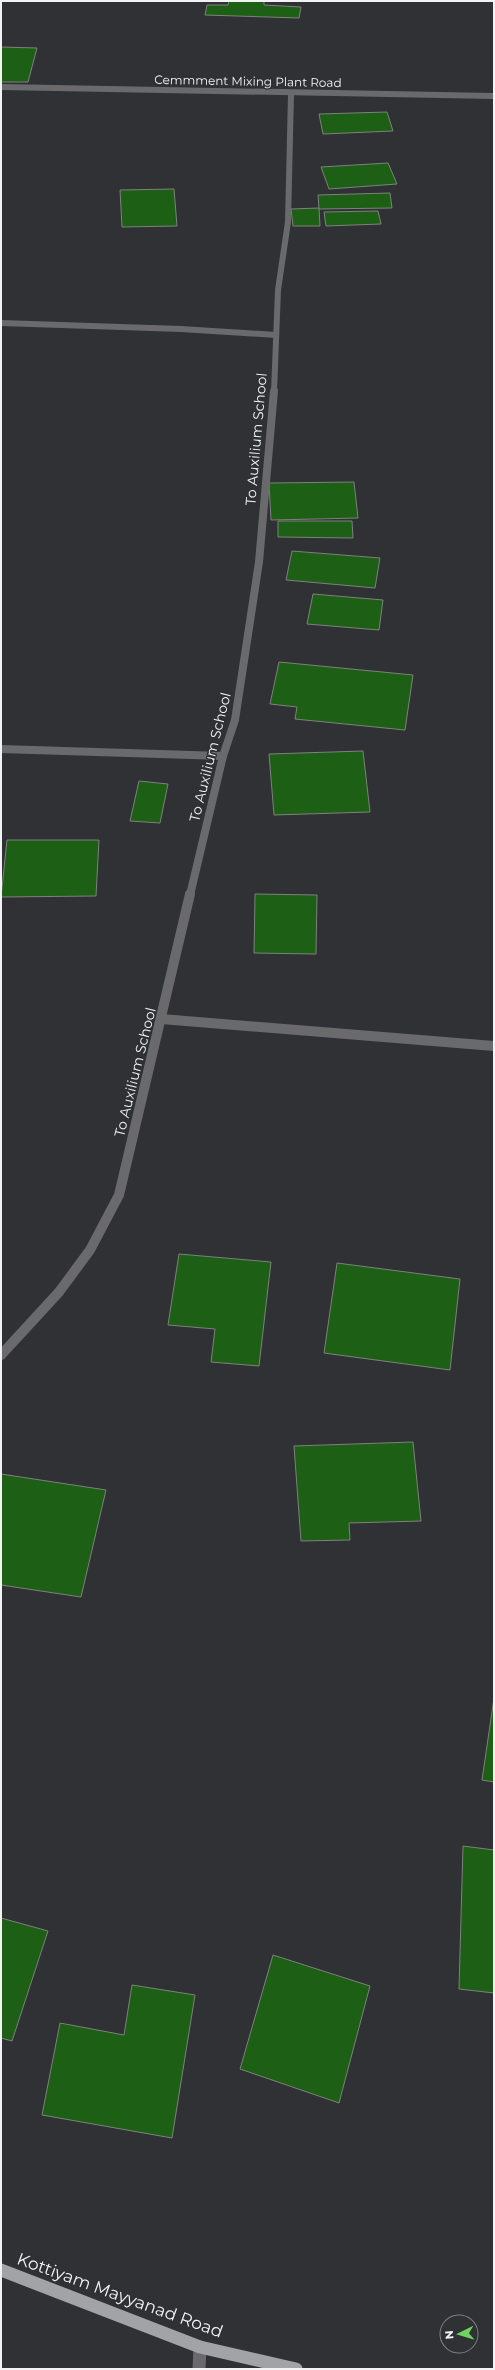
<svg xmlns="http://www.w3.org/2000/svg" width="495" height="2370" font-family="Montserrat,sans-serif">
<rect width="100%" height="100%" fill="#2f3135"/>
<g fill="#1e5f16" stroke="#7e817d">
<polygon points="229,1 264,1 264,5 301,7 299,18 205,15 207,5 228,5"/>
<polygon points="1,47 37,48 28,82 1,82"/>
<polygon points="387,112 393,131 323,134 319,114"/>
<polygon points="388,163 397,184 329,189 321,167"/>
<polygon points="174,189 177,226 122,227 120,190"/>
<polygon points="390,193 392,208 319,209 318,195"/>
<polygon points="319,208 320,226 293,226 291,209"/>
<polygon points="378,211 381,224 326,226 324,212"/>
<polygon points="354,482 358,518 271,520 269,483"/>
<polygon points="278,521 352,521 353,538 278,537"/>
<polygon points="292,551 380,558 375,588 286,580"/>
<polygon points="313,594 383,600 379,630 307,624"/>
<polygon points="279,662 413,675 405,730 295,719 297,707 270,704"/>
<polygon points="363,751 370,812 274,815 269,754"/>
<polygon points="139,781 168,784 160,823 130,821"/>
<polygon points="7,840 99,840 96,896 1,897"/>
<polygon points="255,894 317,895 316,954 254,953"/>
<polygon points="179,1254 271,1262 259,1366 211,1362 215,1329 168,1325"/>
<polygon points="337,1263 460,1279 450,1370 324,1353"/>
<polygon points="413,1442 421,1521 349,1523 350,1540 301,1541 294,1446"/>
<polygon points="1,1474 106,1490 81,1597 1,1585"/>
<polygon points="494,1698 494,1782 482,1780"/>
<polygon points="463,1846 494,1850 494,1993 459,1989"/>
<polygon points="1,1918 48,1931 12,2041 1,2038"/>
<polygon points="273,1955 370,1986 339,2103 240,2069"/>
<polygon points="132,1985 195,1995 172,2138 42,2115 60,2023 124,2035"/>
</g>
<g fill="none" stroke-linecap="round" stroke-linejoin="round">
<g stroke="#6a6a6d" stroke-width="6">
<polyline points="1,87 494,96"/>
<polyline points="1,323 181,329 276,335"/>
<polyline points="274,392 278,290 288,222 291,94"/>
</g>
<g stroke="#6a6a6d" stroke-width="8">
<polyline points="1,749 223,756"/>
<polyline points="190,895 223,756 235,720 259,562 274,391"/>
</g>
<g stroke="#6a6a6d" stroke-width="10">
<polyline points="161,1019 494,1046"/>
<polyline points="1,1355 59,1292 90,1250 119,1195 190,894"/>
</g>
<polyline stroke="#6a6a6d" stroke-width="13" points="199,2369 200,2347"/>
<polyline stroke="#a2a3a7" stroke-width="13" points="1,2270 200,2347 296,2369"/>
</g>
<g text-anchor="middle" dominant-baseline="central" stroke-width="3" stroke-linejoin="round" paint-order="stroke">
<g font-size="12" fill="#f3f3f6" stroke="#2f3135">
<text transform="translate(248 81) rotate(1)">Cemmment Mixing Plant Road</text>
</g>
<g font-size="14" fill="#f3f3f6" stroke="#2f3135">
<text transform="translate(256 439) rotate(-85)">To Auxilium School</text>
<text transform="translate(210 757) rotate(-76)">To Auxilium School</text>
<text transform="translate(135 1072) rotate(-76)">To Auxilium School</text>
</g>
<g font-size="17" fill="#f3f3f6" stroke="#2f3135">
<text transform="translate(120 2295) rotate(20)">Kottiyam Mayyanad Road</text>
</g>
</g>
<rect width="495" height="2370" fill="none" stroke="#f3f3f6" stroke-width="4"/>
<g transform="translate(459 2334) rotate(265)"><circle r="19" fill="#2f3135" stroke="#7d7f82"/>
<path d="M0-3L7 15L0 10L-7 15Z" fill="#6dd361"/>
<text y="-6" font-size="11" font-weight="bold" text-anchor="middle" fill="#f3f3f6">N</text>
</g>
</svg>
